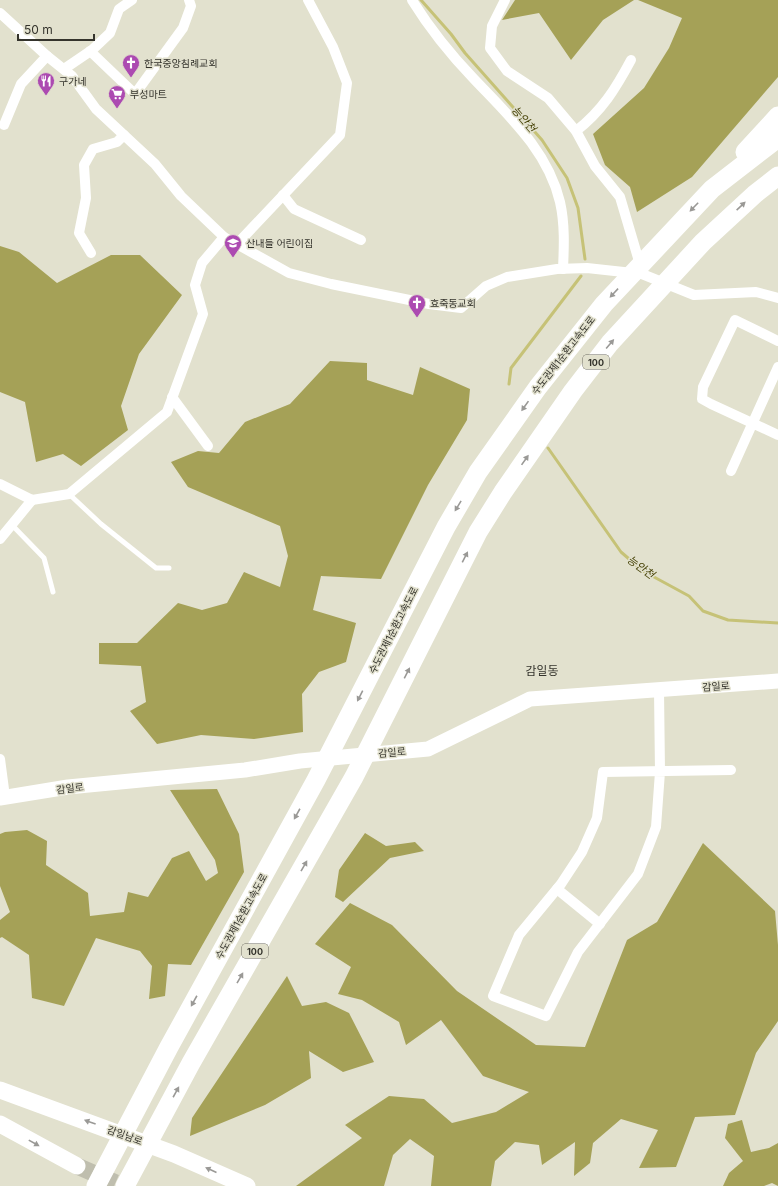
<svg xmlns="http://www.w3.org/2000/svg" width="778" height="1186" font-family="Inter,'Noto Sans KR',sans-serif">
<rect width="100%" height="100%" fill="#e2e1ce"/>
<g fill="#a5a157">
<polygon points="515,0 634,0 603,20 571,60 539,13 502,20"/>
<polygon points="638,0 778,0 778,77 692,177 637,212 630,187 605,165 593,134 644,88 669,48 682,18"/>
<polygon points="0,246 19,252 57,283 111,255 140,255 182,295 139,354 121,406 128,430 81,466 63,454 36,462 25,402 0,392"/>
<polygon points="330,361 367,363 367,380 413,395 420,367 470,389 467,420 428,485 381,579 321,576 313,610 356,623 346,662 319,672 302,694 303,732 254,739 201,735 157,744 130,711 146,702 141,666 99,664 99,643 137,643 178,603 202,610 227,603 244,572 280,587 288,556 280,526 188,487 171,462 198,451 219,453 245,422 290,404"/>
<polygon points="217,789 239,834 244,872 191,965 168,964 165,996 149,999 152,966 140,951 96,938 64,1006 32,998 29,955 2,937 0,938 0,920 10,912 0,886 0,834 5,832 27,830 47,841 46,865 88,893 90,916 124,912 128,892 148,897 172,858 189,851 206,881 218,873 215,860 170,790"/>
<polygon points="365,833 386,846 415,842 424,851 390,858 343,902 335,897 339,870"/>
<polygon points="703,843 775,911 778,945 778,1021 756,1053 735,1115 695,1117 676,1167 639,1168 658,1130 621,1119 593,1143 590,1163 574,1176 575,1142 542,1165 539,1145 515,1142 495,1161 491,1186 431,1186 434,1156 410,1139 393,1155 384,1186 296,1186 362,1138 345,1125 389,1096 424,1099 452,1123 496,1112 529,1092 483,1076 441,1020 406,1045 399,1022 362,1000 338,994 351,967 315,944 350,903 392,925 457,991 536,1045 585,1047 627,940 657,922"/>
<polygon points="287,976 302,1006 326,1002 349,1013 374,1062 343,1072 309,1051 311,1078 265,1105 190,1136 192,1118"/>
<polygon points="742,1120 751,1152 769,1148 778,1143 778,1186 772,1183 764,1186 723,1186 729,1173 743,1161 725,1138 728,1124"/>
</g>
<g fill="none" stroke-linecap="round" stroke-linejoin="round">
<g stroke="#c6c277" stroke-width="3">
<polyline points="421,0 451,34 465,53 542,140 567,178 578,208 585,259"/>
<polyline points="509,384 511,368 581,276"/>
<polyline points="548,448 621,552 643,571 689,596 703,611 728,620 778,623"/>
</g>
<polyline stroke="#bfbeae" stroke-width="17" stroke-dasharray="17 8" stroke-linecap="butt" points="77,1166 123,1186"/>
<g stroke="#fff" stroke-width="5">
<polyline points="69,494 101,524 156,568 169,568"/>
<polyline points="12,525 44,558 53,592"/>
</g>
<g stroke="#fff" stroke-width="10">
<path d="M412 0C430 29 451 55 474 79 509 116 548 151 560 202 565 224 564 247 563 269"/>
<polyline points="505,0 492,26 490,48 507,71 548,98 576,131 595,166 620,197 641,268"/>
<polyline points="0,13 47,56 72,76 96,109 155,164 181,196 224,237 289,273 331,284 429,304 461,308 486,286 507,277 557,269 587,268 642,274 694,295 756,292 778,298"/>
<polyline points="90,51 135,94 183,28 191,6 189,0"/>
<polyline points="64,69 92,50 110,33 119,9 132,0"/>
<polyline points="4,125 21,84 47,56"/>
<path d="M576 131C602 111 616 88 631 60"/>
<polyline points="283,195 294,209 361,240"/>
<polyline points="237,244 340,135 347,83 333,47 308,0"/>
<polyline points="91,253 79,233 86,198 84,165 93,149 117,142 124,135"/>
<polyline points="778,341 735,320 703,387 702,399 711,404 778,435"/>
<polyline points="172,397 208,446"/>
<polyline points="731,471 778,367"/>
<polyline points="0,484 32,500 69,494 167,412 203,314 195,285 202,263 224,237"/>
<polyline points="0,539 32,500"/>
<polyline points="659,690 660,772 656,827 638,874 578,952 546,1016 493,996 519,935 561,884 582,852 597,818 603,772 731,770"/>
<polyline points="0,759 5,797"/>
<polyline points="557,889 600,924"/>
</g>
<polyline stroke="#fff" stroke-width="15" points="0,798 68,787 245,770 300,761 428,749 530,699 778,681"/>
<g stroke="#fff" stroke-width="17">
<polyline points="0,1090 174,1154 247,1186"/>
<polyline points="0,1124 77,1166"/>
</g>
<g stroke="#fff" stroke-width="19">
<polyline points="745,152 778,116"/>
<polyline points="96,1186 169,1047 316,780 446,527 478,472 538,387 604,304 712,189 778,138"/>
<polyline points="125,1186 191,1063 354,777 478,532 503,492 573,391 610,343 703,242 755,194 778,176"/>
</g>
</g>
<defs><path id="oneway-solid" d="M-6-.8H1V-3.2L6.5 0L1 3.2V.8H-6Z"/></defs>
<g fill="#9a9996">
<use href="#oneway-solid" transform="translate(741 206) rotate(-43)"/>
<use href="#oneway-solid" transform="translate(694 207) rotate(134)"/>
<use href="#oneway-solid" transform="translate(614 293) rotate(133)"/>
<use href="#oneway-solid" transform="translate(610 344) rotate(-50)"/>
<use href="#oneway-solid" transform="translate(525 406) rotate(125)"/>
<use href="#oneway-solid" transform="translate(525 460) rotate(-55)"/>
<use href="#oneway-solid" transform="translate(458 506) rotate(121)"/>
<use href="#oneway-solid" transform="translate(465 557) rotate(-63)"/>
<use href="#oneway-solid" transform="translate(407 673) rotate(-63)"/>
<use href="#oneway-solid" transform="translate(360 696) rotate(117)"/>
<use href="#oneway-solid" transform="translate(297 814) rotate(119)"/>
<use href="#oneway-solid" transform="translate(304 866) rotate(-60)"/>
<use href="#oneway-solid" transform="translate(240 978) rotate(-60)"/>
<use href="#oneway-solid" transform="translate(194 1001) rotate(119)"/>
<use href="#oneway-solid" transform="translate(176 1092) rotate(-61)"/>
<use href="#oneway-solid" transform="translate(90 1122) rotate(-160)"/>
<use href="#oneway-solid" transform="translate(34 1143) rotate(29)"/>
<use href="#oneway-solid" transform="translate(211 1170) rotate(-156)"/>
</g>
<defs>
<g id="church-pin" transform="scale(0.9)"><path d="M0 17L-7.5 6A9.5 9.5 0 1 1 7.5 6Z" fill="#ac4ab1" stroke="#e2e1ce"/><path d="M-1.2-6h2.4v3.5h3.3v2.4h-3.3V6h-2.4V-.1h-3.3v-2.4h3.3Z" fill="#fff"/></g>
<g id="restaurant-pin" transform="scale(0.9)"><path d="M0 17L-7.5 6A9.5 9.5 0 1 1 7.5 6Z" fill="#ac4ab1" stroke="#e2e1ce"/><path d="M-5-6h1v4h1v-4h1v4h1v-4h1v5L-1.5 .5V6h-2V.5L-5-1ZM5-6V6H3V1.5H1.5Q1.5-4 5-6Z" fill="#fff"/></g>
<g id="supermarket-pin" transform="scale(0.9)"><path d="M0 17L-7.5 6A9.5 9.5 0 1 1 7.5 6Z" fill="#ac4ab1" stroke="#e2e1ce"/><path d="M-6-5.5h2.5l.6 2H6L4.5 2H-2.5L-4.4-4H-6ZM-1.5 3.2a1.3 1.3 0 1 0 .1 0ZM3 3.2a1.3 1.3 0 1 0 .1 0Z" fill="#fff"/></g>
<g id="school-pin" transform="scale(0.9)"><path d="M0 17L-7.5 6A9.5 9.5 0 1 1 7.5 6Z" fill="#ac4ab1" stroke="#e2e1ce"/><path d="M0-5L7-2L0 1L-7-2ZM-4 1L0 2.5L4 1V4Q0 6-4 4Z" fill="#fff"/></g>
</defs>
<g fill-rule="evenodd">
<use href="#church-pin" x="131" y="63"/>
<use href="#restaurant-pin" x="46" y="81"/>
<use href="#supermarket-pin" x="117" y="94"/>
<use href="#school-pin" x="233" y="243"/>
<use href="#church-pin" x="417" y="303"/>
</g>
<g text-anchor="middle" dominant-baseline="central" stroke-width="3" stroke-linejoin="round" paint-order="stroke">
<g fill="#e2e1ce" stroke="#68675d" stroke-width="1">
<rect x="583" y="355" width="26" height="14" rx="3"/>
<rect x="242" y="944" width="26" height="14" rx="3"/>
</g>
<g font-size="9" font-weight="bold" fill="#34332c">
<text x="596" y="362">100</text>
<text x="255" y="951">100</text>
</g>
<g font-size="10" fill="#34332c" stroke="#e2e1ce" text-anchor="start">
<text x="144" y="63">한국중앙침례교회</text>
<text x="59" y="81">구가네</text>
<text x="130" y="94">부성마트</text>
<text x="246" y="243">산내들 어린이집</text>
<text x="430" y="303">효죽동교회</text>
</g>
<g font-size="10" fill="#34332c" stroke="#e2e1ce">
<text transform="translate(563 355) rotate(-52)">수도권제1순환고속도로</text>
<text transform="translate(393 630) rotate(-63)">수도권제1순환고속도로</text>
<text transform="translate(716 686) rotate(-4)">감일로</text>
<text transform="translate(392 752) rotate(-5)">감일로</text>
<text transform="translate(70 788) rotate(-7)">감일로</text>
<text transform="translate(241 916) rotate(-61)">수도권제1순환고속도로</text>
<text transform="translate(125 1135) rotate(20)">감일남로</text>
</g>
<g font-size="11" font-style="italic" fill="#474307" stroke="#e2e1ce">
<text transform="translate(524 119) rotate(49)">능안천</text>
<text transform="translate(641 567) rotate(36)">능안천</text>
</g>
<g font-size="12" fill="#34332c" stroke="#e2e1ce">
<text x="542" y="670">감일동</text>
</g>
</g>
<path d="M18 34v6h76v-6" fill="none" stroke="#34332c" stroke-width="2"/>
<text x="24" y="34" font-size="12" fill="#34332c" stroke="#e2e1ce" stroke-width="3" paint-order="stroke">50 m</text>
</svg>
